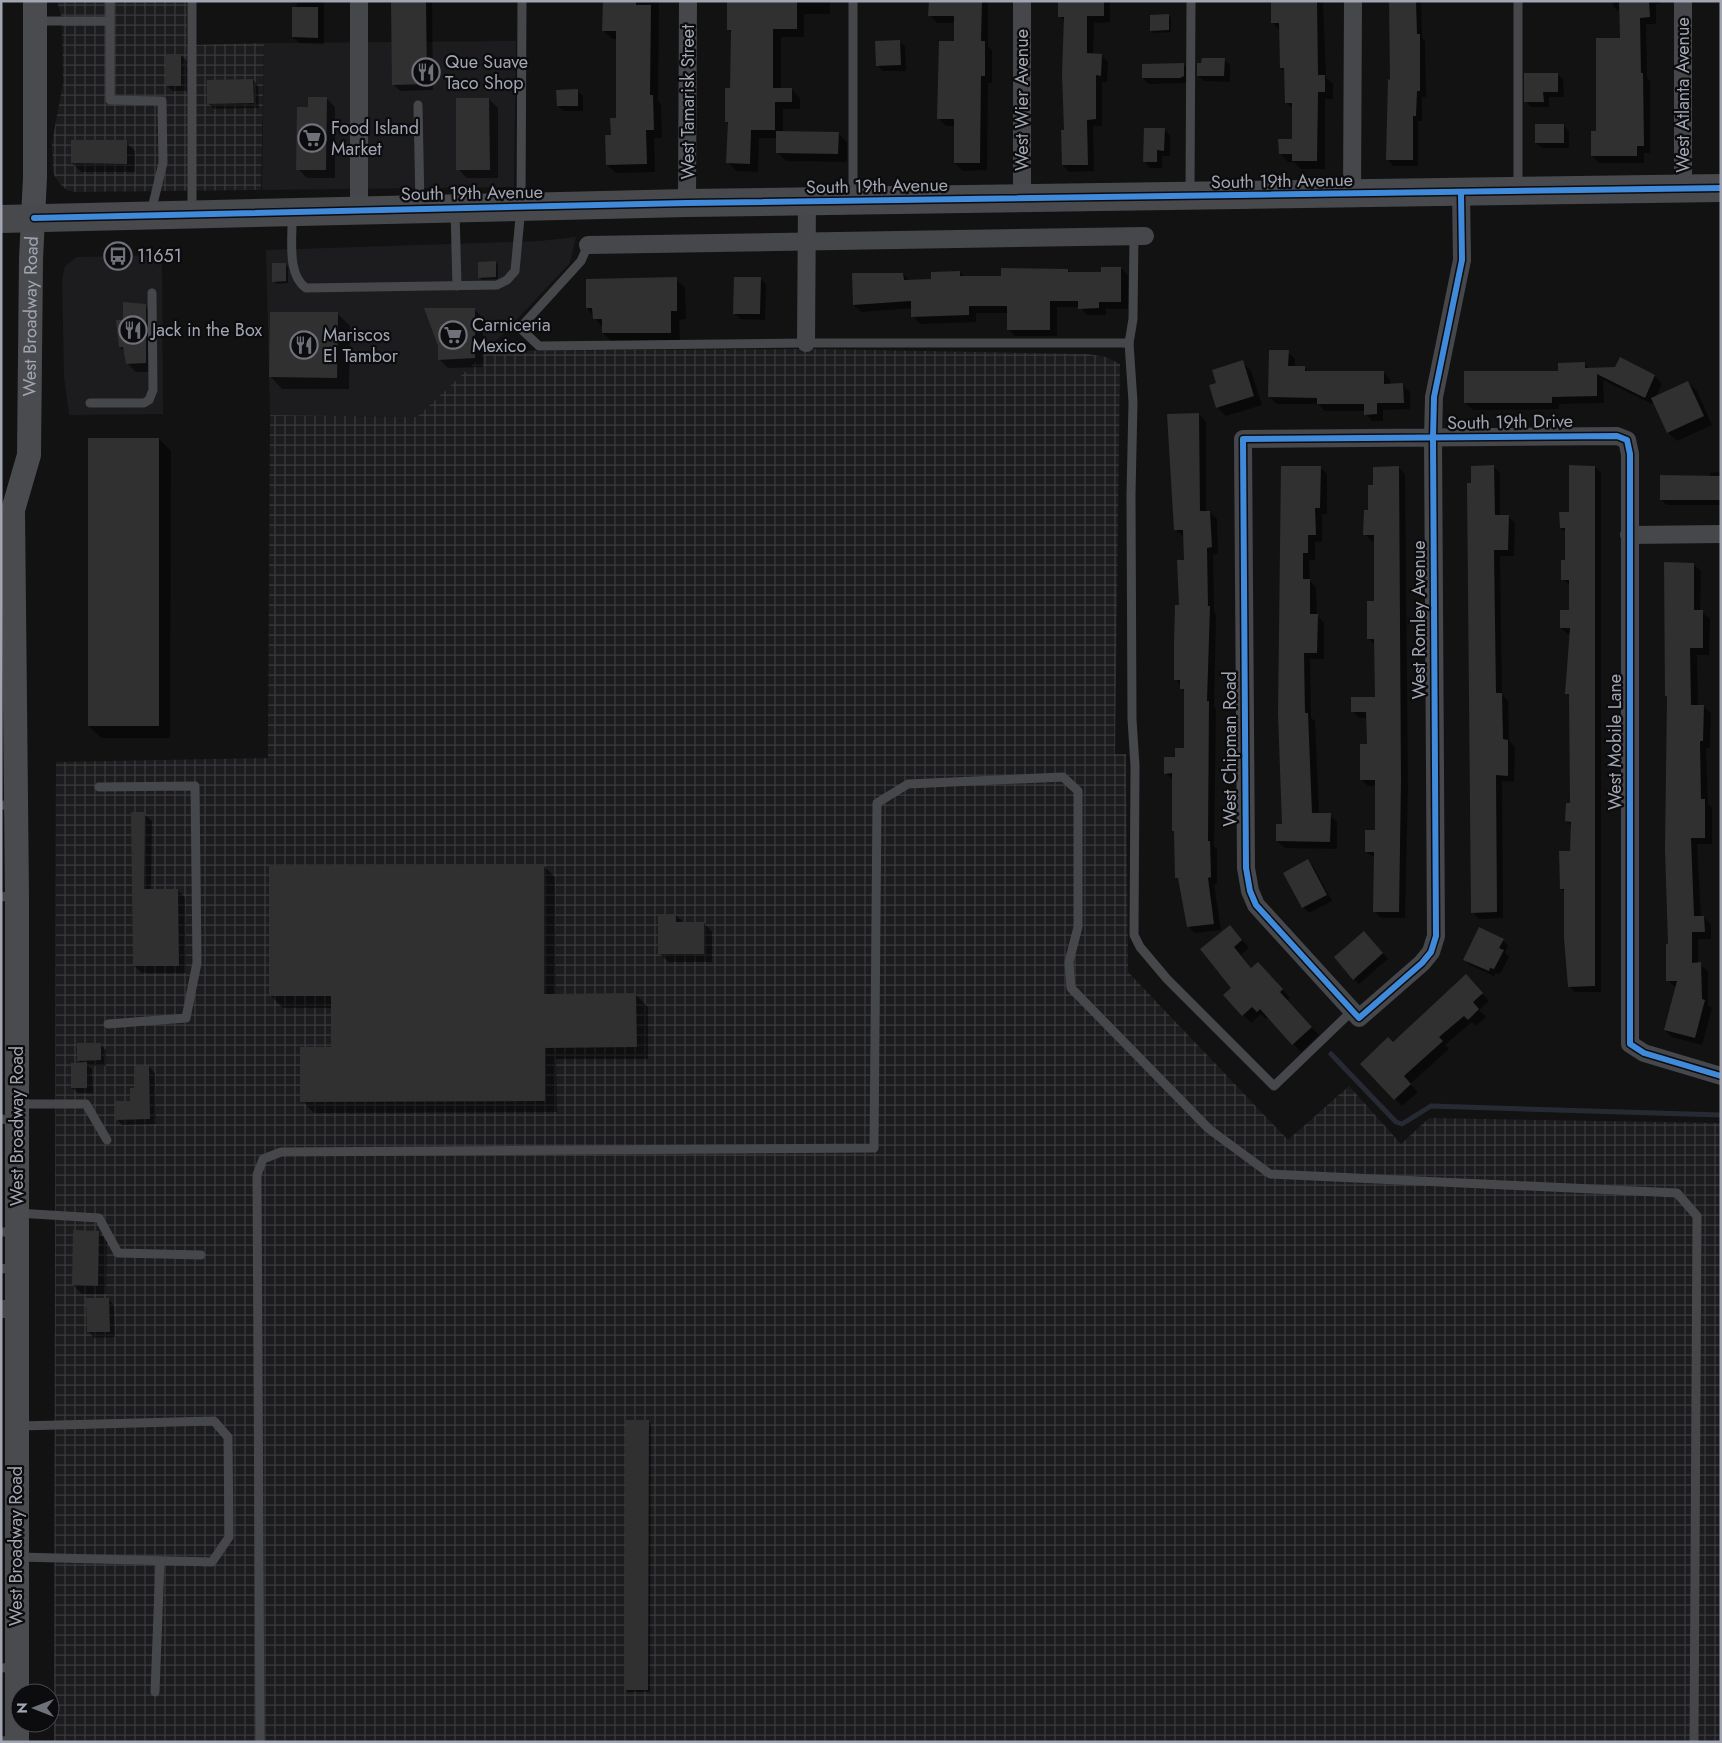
<svg xmlns="http://www.w3.org/2000/svg" width="1722" height="1743" font-family="Jost,sans-serif">
<defs>
<pattern id="industrial-grid" width="8" height="8" patternUnits="userSpaceOnUse" patternTransform="scale(1.25)"><rect width="8" height="8" fill="#1c1c1e"/><path d="M0 4h8M4 0v8" fill="none" stroke="#3a3a3c"/></pattern>
</defs>
<rect width="100%" height="100%" fill="#121212"/>
<g fill="#1c1c1e">
<polygon points="516,41 514,187 262,190 264,43"/>
<polygon points="576,237 570,263 487,351 417,417 270,415 266,250 540,241"/>
<polygon points="162,255 163,414 69,415 64,377 62,279 65,266 77,257"/>
</g>
<g fill="url(#industrial-grid)">
<polygon points="57,1 187,1 187,45 264,43 261,190 75,192 67,190 60,184 53,173 52,143 63,83 62,19"/>
<polygon points="818,349 1088,354 1106,357 1120,364 1115,754 1126,754 1128,972 1288,1140 1349,1086 1401,1144 1429,1118 1721,1123 1721,1742 54,1742 56,762 268,758 270,415 417,417 487,351"/>
</g>
<g fill="#0007">
<polygon points="297,1 324,1 324,44 300,43 293,37"/>
<polygon points="400,1 432,1 433,90 400,91 393,84"/>
<polygon points="604,1 659,1 658,101 661,105 662,138 654,138 655,172 616,173 607,165 617,120 617,39 612,39 604,31"/>
<polygon points="728,1 828,1 830,3 830,14 804,14 804,37 781,37 781,89 791,89 800,98 800,109 783,109 783,132 838,133 847,142 847,162 786,161 777,152 777,138 759,138 758,172 736,171 728,162 729,124 726,122 731,89 732,33 728,29"/>
<polygon points="939,1 988,1 988,47 992,50 992,83 988,83 987,170 963,171 955,163 955,126 946,126 939,119 955,42 956,23 937,23 930,15"/>
<polygon points="1059,1 1110,1 1110,22 1094,23 1093,55 1101,55 1108,62 1107,82 1102,82 1102,126 1093,126 1094,171 1069,172 1063,165 1066,132 1065,21 1059,16"/>
<polygon points="1272,1 1323,1 1326,78 1333,84 1333,99 1325,99 1325,169 1301,169 1294,162 1288,162 1280,154 1293,141 1293,109 1286,102 1286,72 1281,68 1280,31 1272,22"/>
<polygon points="1390,1 1421,1 1422,38 1425,41 1426,97 1422,97 1422,121 1418,121 1418,166 1393,166 1388,160 1392,81"/>
<polygon points="1613,1 1660,1 1660,4 1656,4 1656,24 1646,24 1647,78 1650,81 1650,153 1644,153 1644,163 1599,163 1592,156 1621,39 1621,13 1613,6"/>
<polygon points="1169,16 1171,18 1171,32 1154,33 1151,30"/>
<polygon points="899,41 905,47 906,71 883,71 877,65"/>
<polygon points="181,55 187,61 187,91 173,91 167,86"/>
<polygon points="1224,60 1230,65 1230,82 1204,81 1198,76"/>
<polygon points="1184,65 1190,70 1187,83 1149,84 1143,78"/>
<polygon points="1558,74 1563,80 1564,97 1549,97 1549,107 1531,107 1526,101"/>
<polygon points="253,80 258,86 259,108 214,109 208,103"/>
<polygon points="577,91 583,96 583,111 564,111 558,106"/>
<polygon points="326,98 335,107 335,178 307,178 298,169 310,108"/>
<polygon points="489,99 498,108 498,178 467,178 458,169"/>
<polygon points="1563,125 1569,131 1569,148 1542,148 1536,143"/>
<polygon points="1164,129 1170,135 1170,156 1162,156 1162,168 1150,168 1145,162"/>
<polygon points="126,142 135,151 135,172 81,172 72,163"/>
<polygon points="496,262 498,265 498,279 482,280 479,277"/>
<polygon points="285,264 288,267 288,283 276,284 274,281"/>
<polygon points="1121,268 1128,275 1128,309 1106,309 1106,315 1087,315 1080,307 1057,307 1057,336 1015,336 1008,329 1008,313 976,313 976,322 920,324 913,316 913,308 861,312 854,305 903,274 910,281 932,280 960,272 965,277 1003,277 1068,270 1071,274 1102,273"/>
<polygon points="676,279 685,288 686,319 679,320 680,341 612,342 603,333 603,328 587,308"/>
<polygon points="760,279 766,284 765,320 740,319 734,313"/>
<polygon points="145,306 154,315 155,372 136,372 127,363 125,352 120,347 124,321"/>
<polygon points="474,309 483,318 483,367 448,368 439,359"/>
<polygon points="338,314 350,326 349,389 282,389 270,376"/>
<polygon points="1288,352 1295,359 1295,368 1305,368 1310,373 1383,372 1390,379 1391,385 1403,385 1410,392 1410,409 1383,410 1383,421 1372,421 1366,414 1365,411 1325,411 1318,404 1277,404 1270,397"/>
<polygon points="1621,359 1655,376 1662,384 1656,397 1688,382 1697,391 1712,425 1677,441 1668,433 1654,401 1652,404 1603,380 1604,403 1559,404 1559,409 1473,410 1465,403 1585,364 1590,369 1616,368"/>
<polygon points="1242,362 1251,371 1262,405 1226,416 1217,407 1217,384"/>
<polygon points="1199,414 1206,422 1206,512 1210,512 1217,519 1218,554 1213,554 1214,612 1216,614 1214,707 1216,709 1214,846 1217,849 1217,884 1214,884 1221,930 1195,933 1188,926 1180,881 1176,877 1173,780 1166,773 1185,749 1185,693 1176,679 1185,561 1184,537 1176,530"/>
<polygon points="159,439 171,451 170,738 101,738 89,726"/>
<polygon points="1493,466 1500,473 1500,516 1508,516 1515,523 1514,556 1500,556 1502,695 1508,701 1509,741 1515,747 1514,782 1502,781 1503,918 1479,919 1473,912 1472,484"/>
<polygon points="1282,467 1320,467 1327,474 1327,514 1322,514 1322,541 1315,542 1315,560 1309,560 1310,581 1316,587 1317,615 1324,623 1324,659 1310,659 1311,718 1315,721 1319,814 1330,815 1337,822 1337,849 1285,848 1277,841 1283,826"/>
<polygon points="1595,467 1601,473 1601,992 1575,992 1569,986 1566,893 1561,889 1572,852 1572,826 1567,821 1572,804 1570,697 1567,693 1571,634 1567,634 1561,628 1570,611 1570,585 1562,579 1567,561 1566,533 1561,528"/>
<polygon points="1399,468 1405,474 1408,787 1405,918 1381,918 1374,911 1375,858 1366,852 1377,832 1377,786 1368,786 1362,780 1368,745 1368,718 1359,718 1353,711 1376,698 1375,645 1368,638 1375,603 1375,541 1371,541 1365,534 1375,486"/>
<polygon points="1721,472 1721,505 1667,505 1661,500 1710,477 1710,473"/>
<polygon points="1693,564 1701,571 1700,611 1710,619 1709,655 1697,655 1698,706 1703,706 1711,713 1710,748 1706,748 1708,804 1712,808 1712,844 1697,844 1701,917 1704,917 1711,925 1711,939 1698,939 1698,964 1708,971 1708,1005 1712,1008 1702,1045 1672,1037 1665,1030 1676,988 1668,980 1669,945 1668,698 1666,696"/>
<polygon points="144,814 152,821 151,890 177,890 185,897 186,973 142,973 134,966"/>
<polygon points="1308,861 1313,866 1332,901 1309,913 1303,907"/>
<polygon points="543,865 555,877 556,995 636,995 648,1007 648,1059 556,1059 557,1112 314,1113 302,1101 332,1048 332,1008 283,1008 271,996"/>
<polygon points="676,915 684,923 704,923 712,932 712,962 668,962 659,953"/>
<polygon points="1230,926 1249,948 1241,955 1252,969 1266,971 1290,998 1287,1000 1319,1035 1301,1052 1268,1017 1266,1019 1261,1014 1251,1023 1225,995 1233,988"/>
<polygon points="1370,938 1388,959 1359,984 1354,979"/>
<polygon points="1503,940 1508,946 1505,953 1509,957 1500,974 1496,973 1494,976 1470,965 1465,960"/>
<polygon points="1472,983 1489,1001 1479,1010 1486,1017 1476,1026 1472,1022 1445,1045 1449,1049 1410,1084 1418,1092 1402,1106 1362,1064"/>
<polygon points="100,1044 106,1050 106,1066 88,1066 92,1069 93,1093 78,1093 72,1088 82,1064 78,1060"/>
<polygon points="149,1067 155,1073 156,1124 122,1125 117,1119 131,1102"/>
<polygon points="98,1232 107,1241 106,1294 82,1294 73,1285"/>
<polygon points="108,1299 114,1305 115,1337 94,1338 89,1332"/>
<polygon points="648,1421 651,1424 650,1692 628,1692 625,1689"/>
</g>
<g fill="none" stroke-linecap="round" stroke-linejoin="round">
<polyline stroke="#262b33" stroke-width="5" points="1331,1054 1396,1122 1402,1124 1431,1106 1721,1115"/>
</g>
<g fill="#303031">
<polygon points="391,1 426,1 427,84 392,85"/>
<polygon points="603,1 636,1 636,5 651,5 650,95 653,95 654,130 646,130 647,164 606,165 605,135 611,135 610,118 616,118 616,31 602,31"/>
<polygon points="727,1 797,1 797,29 773,29 773,88 792,88 792,102 775,102 775,130 751,130 750,164 726,163 728,122 725,122 725,88 730,88 731,30 727,30"/>
<polygon points="929,1 982,1 981,41 985,41 985,76 981,76 980,163 954,163 954,119 937,119 939,41 954,41 954,16 928,16"/>
<polygon points="1058,1 1104,1 1104,16 1087,16 1087,53 1102,54 1101,76 1096,75 1096,119 1087,120 1088,165 1062,165 1061,130 1064,130 1062,74 1064,17 1058,17"/>
<polygon points="1271,1 1317,1 1318,75 1325,75 1325,92 1318,92 1317,161 1292,161 1292,154 1279,154 1278,139 1292,139 1292,103 1285,103 1284,68 1280,68 1279,23 1271,23"/>
<polygon points="1389,1 1416,1 1417,34 1420,34 1420,91 1417,91 1416,116 1413,116 1413,160 1386,160 1388,79 1390,80"/>
<polygon points="1619,1 1649,1 1650,17 1640,18 1641,73 1643,73 1644,146 1637,146 1637,156 1591,156 1591,131 1596,131 1596,38 1620,38"/>
<polygon points="292,7 318,7 318,38 292,37"/>
<polygon points="1169,14 1169,30 1150,31 1150,15"/>
<polygon points="900,40 901,65 876,66 875,41"/>
<rect x="166" y="54" width="15" height="32"/>
<polygon points="1202,58 1225,58 1224,76 1197,76 1197,63 1201,63"/>
<polygon points="1184,63 1184,76 1180,78 1142,78 1142,64"/>
<polygon points="1524,73 1558,73 1558,92 1543,92 1544,102 1524,102"/>
<polygon points="253,79 254,103 207,104 207,80"/>
<polygon points="578,89 578,106 557,106 556,90"/>
<polygon points="308,97 327,97 326,170 296,170 297,107 308,107"/>
<polygon points="456,98 489,98 490,170 456,170"/>
<rect x="1535" y="124" width="29" height="19"/>
<polygon points="1144,128 1165,128 1164,151 1157,150 1157,162 1143,162"/>
<polygon points="776,131 839,132 838,154 776,153"/>
<polygon points="71,140 127,140 127,164 71,163"/>
<polygon points="496,261 496,277 478,278 478,262"/>
<polygon points="272,263 286,263 286,281 272,282"/>
<polygon points="1101,267 1121,267 1121,302 1099,302 1099,308 1078,309 1078,301 1050,301 1050,330 1007,330 1007,306 969,306 969,315 911,317 911,301 853,305 852,273 903,273 904,280 931,279 931,272 960,271 960,276 1001,276 1001,268 1068,269 1068,272 1101,272"/>
<polygon points="677,277 677,311 671,311 671,333 602,333 602,319 593,319 592,308 586,308 586,279"/>
<polygon points="734,277 761,277 760,314 733,314"/>
<polygon points="123,302 146,304 146,363 126,364 123,347 119,347 116,320 123,320"/>
<polygon points="424,308 475,308 475,358 438,360 438,346"/>
<polygon points="270,312 338,312 337,378 269,377"/>
<polygon points="1269,350 1289,350 1288,366 1305,366 1305,371 1384,371 1384,384 1403,383 1404,403 1377,403 1377,414 1364,415 1364,404 1317,404 1317,398 1268,397"/>
<polygon points="1620,357 1655,375 1645,398 1597,374 1597,396 1552,397 1552,403 1464,403 1464,371 1558,371 1558,363 1585,362 1585,368 1615,367"/>
<polygon points="1243,360 1254,396 1216,408 1209,385 1216,383 1212,370"/>
<polygon points="1688,381 1704,416 1667,433 1651,398"/>
<polygon points="1199,413 1200,511 1210,511 1212,547 1207,548 1208,606 1210,606 1207,701 1209,701 1208,841 1210,841 1211,877 1208,878 1214,924 1187,927 1178,878 1175,878 1174,831 1172,831 1172,773 1164,774 1164,757 1175,757 1175,748 1184,748 1184,689 1180,689 1180,680 1174,680 1174,642 1175,605 1179,605 1177,560 1184,560 1183,530 1174,530 1167,414"/>
<rect x="88" y="438" width="71" height="288"/>
<polygon points="1494,465 1495,515 1509,515 1508,550 1494,550 1496,693 1502,693 1503,739 1508,740 1508,776 1496,775 1497,912 1471,913 1467,483 1471,483 1471,466"/>
<polygon points="1569,465 1595,466 1595,986 1568,987 1564,938 1564,889 1560,889 1559,851 1570,851 1571,822 1565,821 1566,803 1570,803 1569,694 1565,694 1570,628 1560,628 1560,610 1569,610 1569,580 1561,580 1561,560 1565,560 1565,528 1560,528 1559,512 1569,512"/>
<polygon points="1281,466 1321,466 1320,508 1315,508 1316,535 1308,535 1308,553 1303,553 1303,579 1310,579 1310,614 1318,614 1317,653 1304,653 1305,713 1308,713 1312,813 1331,813 1330,842 1276,841 1276,824 1282,824 1278,714"/>
<polygon points="1399,466 1401,780 1399,912 1373,912 1374,852 1365,852 1365,830 1375,830 1375,780 1360,780 1360,744 1367,744 1366,712 1351,712 1351,697 1375,697 1374,639 1367,639 1367,601 1374,601 1374,535 1363,535 1364,510 1368,510 1368,485 1373,485 1373,467"/>
<polygon points="1660,475 1721,476 1721,500 1660,500"/>
<polygon points="1664,562 1694,563 1694,610 1703,610 1703,648 1690,648 1691,705 1704,705 1703,741 1700,741 1701,799 1705,799 1705,838 1691,838 1694,916 1704,916 1705,932 1692,932 1692,963 1701,962 1702,999 1705,1000 1695,1038 1664,1030 1677,981 1666,981 1666,944 1668,944 1665,849 1667,696 1665,696"/>
<polygon points="131,812 145,812 144,889 178,889 179,966 133,966"/>
<polygon points="1308,859 1327,895 1302,908 1283,873"/>
<polygon points="544,864 544,994 636,993 637,1047 545,1048 545,1101 300,1102 300,1047 331,1047 331,996 269,996 269,865"/>
<polygon points="658,914 676,914 676,922 704,922 704,954 658,954"/>
<polygon points="1230,925 1242,940 1234,947 1251,968 1258,962 1283,989 1280,992 1312,1027 1292,1045 1260,1009 1257,1012 1252,1007 1242,1016 1223,995 1231,988 1200,949"/>
<polygon points="1479,927 1504,939 1499,948 1504,950 1494,969 1490,968 1489,971 1463,960"/>
<polygon points="1364,931 1383,953 1353,980 1334,957"/>
<polygon points="1466,974 1483,993 1473,1002 1479,1009 1468,1020 1464,1016 1439,1037 1443,1041 1404,1076 1411,1084 1394,1100 1360,1064 1388,1037 1393,1042"/>
<polygon points="77,1043 101,1043 101,1060 77,1061"/>
<polygon points="87,1062 87,1088 71,1088 71,1063"/>
<polygon points="134,1066 149,1066 150,1119 115,1120 115,1101 130,1101 130,1088 135,1088"/>
<polygon points="73,1230 99,1231 98,1286 72,1285"/>
<polygon points="86,1298 109,1298 110,1332 87,1332"/>
<polygon points="626,1420 649,1420 648,1690 624,1690"/>
</g>
<g fill="none" stroke-linecap="round" stroke-linejoin="round">
<g stroke="#46474b" stroke-width="9">
<polyline points="110,1 110,100 162,101 163,163 151,212"/>
<polyline points="853,1 853,198"/>
<polyline points="1518,1 1518,189"/>
<polyline points="35,21 110,21"/>
<polyline points="418,105 420,206"/>
<polyline points="1190,193 1191,1"/>
<polyline points="192,211 192,1"/>
<polyline points="455,211 457,286"/>
<path d="M292 215C293 237 286 274 306 288L497 285 507 280 515 271 521 207 522 1"/>
<polyline points="588,245 581,261 520,328 539,346 806,343 1129,343 1133,319 1134,236"/>
<polyline points="1129,343 1133,402 1131,495 1132,719 1135,766 1134,935 1140,947 1167,979 1274,1086 1352,1011"/>
<polyline points="90,403 144,403 149,400 153,390 152,293"/>
<polyline points="99,787 195,786 197,963 186,1018 108,1024"/>
<polyline points="1,805 16,806"/>
<polyline points="1,897 17,895"/>
<polyline points="17,1104 86,1104 107,1140"/>
<polyline points="1,1119 17,1121"/>
<polyline points="17,1213 99,1218 118,1253 201,1255"/>
<polyline points="1,1232 17,1232"/>
<polyline points="1,1269 17,1267"/>
<polyline points="19,1426 214,1421 228,1437 229,1537 212,1562 19,1557"/>
<polyline points="1,1668 16,1667"/>
<polyline points="155,1692 160,1561"/>
<polyline points="1,1741 17,1740"/>
<polyline points="260,1742 257,1175 263,1159 281,1152 874,1148 877,803 908,784 1063,777 1078,791 1078,927 1069,962 1071,988 1209,1129 1270,1174 1677,1193 1697,1216 1694,1742"/>
</g>
<g stroke="#46474b" stroke-width="18">
<polyline points="359,1 359,210"/>
<polyline points="1683,189 1683,1"/>
<polyline points="1461,193 1462,260 1434,397 1433,438 1436,936 1431,952 1422,963 1359,1018 1256,905 1250,891 1246,868 1243,439 1617,436 1627,440 1630,454 1630,1044 1644,1053 1721,1076"/>
<polyline points="1352,195 1353,1"/>
<polyline points="1022,199 1022,1"/>
<polyline points="687,203 688,1"/>
<polyline points="588,245 1145,236"/>
<polyline points="806,343 807,201"/>
<polyline points="1629,535 1721,534"/>
<polyline points="1,1309 17,1309"/>
</g>
<path stroke="#4a4b4f" stroke-width="24" id="s1" d="M17 1742V895L13 510 29 455 31 259 35 177V1"/>
<polyline stroke="#48494d" stroke-width="28" points="1,219 687,203 1721,188"/>
<g stroke="#0c0c0e" stroke-width="9">
<g id="cycleway">
<polyline points="1461,193 1462,260 1434,397 1433,438 1436,936 1431,952 1422,963 1359,1018 1256,905 1250,891 1246,868 1243,439 1617,436 1627,440 1630,454 1630,1044 1644,1053 1721,1076"/>
<polyline points="34,218 687,203 1721,188"/>
</g>
</g>
<use href="#cycleway" stroke="#408adc" stroke-width="6"/>
</g>
<defs>
<g id="restaurant-ring" transform="scale(1.4375)"><circle r="9.5" fill="#0c0c0e" stroke="#70727b" stroke-width="1.5"/><path d="M-5-6h1v4h1v-4h1v4h1v-4h1v5L-1.5 .5V6h-2V.5L-5-1ZM5-6V6H3V1.5H1.5Q1.5-4 5-6Z" fill="#70727b"/></g>
<g id="supermarket-ring" transform="scale(1.4375)"><circle r="9.5" fill="#0c0c0e" stroke="#70727b" stroke-width="1.5"/><path d="M-6-5.5h2.5l.6 2H6L4.5 2H-2.5L-4.4-4H-6ZM-1.5 3.2a1.3 1.3 0 1 0 .1 0ZM3 3.2a1.3 1.3 0 1 0 .1 0Z" fill="#70727b"/></g>
<g id="bus-ring" transform="scale(1.4375)"><circle r="9.5" fill="#0c0c0e" stroke="#70727b" stroke-width="1.5"/><path d="M-5-6H5V4H4V6H2V4H-2V6H-4V4H-5ZM-3.5-4V0h7V-4ZM-3.5 1.2v1.5H-2V1.2ZM2 1.2v1.5H3.5V1.2Z" fill="#70727b"/></g>
</defs>
<g fill-rule="evenodd">
<use href="#restaurant-ring" x="426" y="72"/>
<use href="#supermarket-ring" x="312" y="138"/>
<use href="#bus-ring" x="118" y="256"/>
<use href="#restaurant-ring" x="133" y="330"/>
<use href="#supermarket-ring" x="453" y="335"/>
<use href="#restaurant-ring" x="304" y="345"/>
</g>
<g text-anchor="middle" dominant-baseline="central" stroke-width="4.5" stroke-linejoin="round" paint-order="stroke">
<g font-size="18" fill="#a2a6b3" stroke="#0c0c0e" text-anchor="start">
<text x="445" y="62">Que Suave<tspan x="445" dy="21">Taco Shop</tspan></text>
<text x="331" y="128">Food Island<tspan x="331" dy="21">Market</tspan></text>
<text x="137" y="256">11651</text>
<text x="472" y="325">Carniceria<tspan x="472" dy="21">Mexico</tspan></text>
<text x="152" y="330">Jack in the Box</text>
<text x="323" y="335">Mariscos<tspan x="323" dy="21">El Tambor</tspan></text>
</g>
<g font-size="18" fill="#a2a6b3" stroke="#0c0c0e">
<text transform="translate(1683 95) rotate(-90)">West Atlanta Avenue</text>
<text transform="translate(1022 100) rotate(-90)">West Wier Avenue</text>
<text transform="translate(688 102) rotate(-90)">West Tamarisk Street</text>
<text transform="translate(1282 181) rotate(-1)">South 19th Avenue</text>
<text transform="translate(877 186) rotate(-1)">South 19th Avenue</text>
<text transform="translate(472 193) rotate(-1)">South 19th Avenue</text>
<text stroke="none"><textPath href="#s1" startOffset="1428">West Broadway Road</textPath></text>
<text transform="translate(1510 422) rotate(-1)">South 19th Drive</text>
<text transform="translate(1419 620) rotate(-90)">West Romley Avenue</text>
<text transform="translate(1615 742) rotate(-90)">West Mobile Lane</text>
<text transform="translate(1230 749) rotate(-90)">West Chipman Road</text>
<text transform="translate(17 1126) rotate(-90)">West Broadway Road</text>
<text transform="translate(16 1546) rotate(-90)">West Broadway Road</text>
</g>
</g>
<rect width="1722" height="1743" fill="none" stroke="#a2a6b3" stroke-width="5"/>
<g transform="translate(35 1708) rotate(270)"><circle r="24" fill="#0c0c0e" stroke="#484a50"/>
<path d="M0-4L9 19L0 12L-9 19Z" fill="#70727b"/>
<text y="-8" font-size="14" font-weight="bold" text-anchor="middle" fill="#a2a6b3">N</text>
</g>
</svg>
